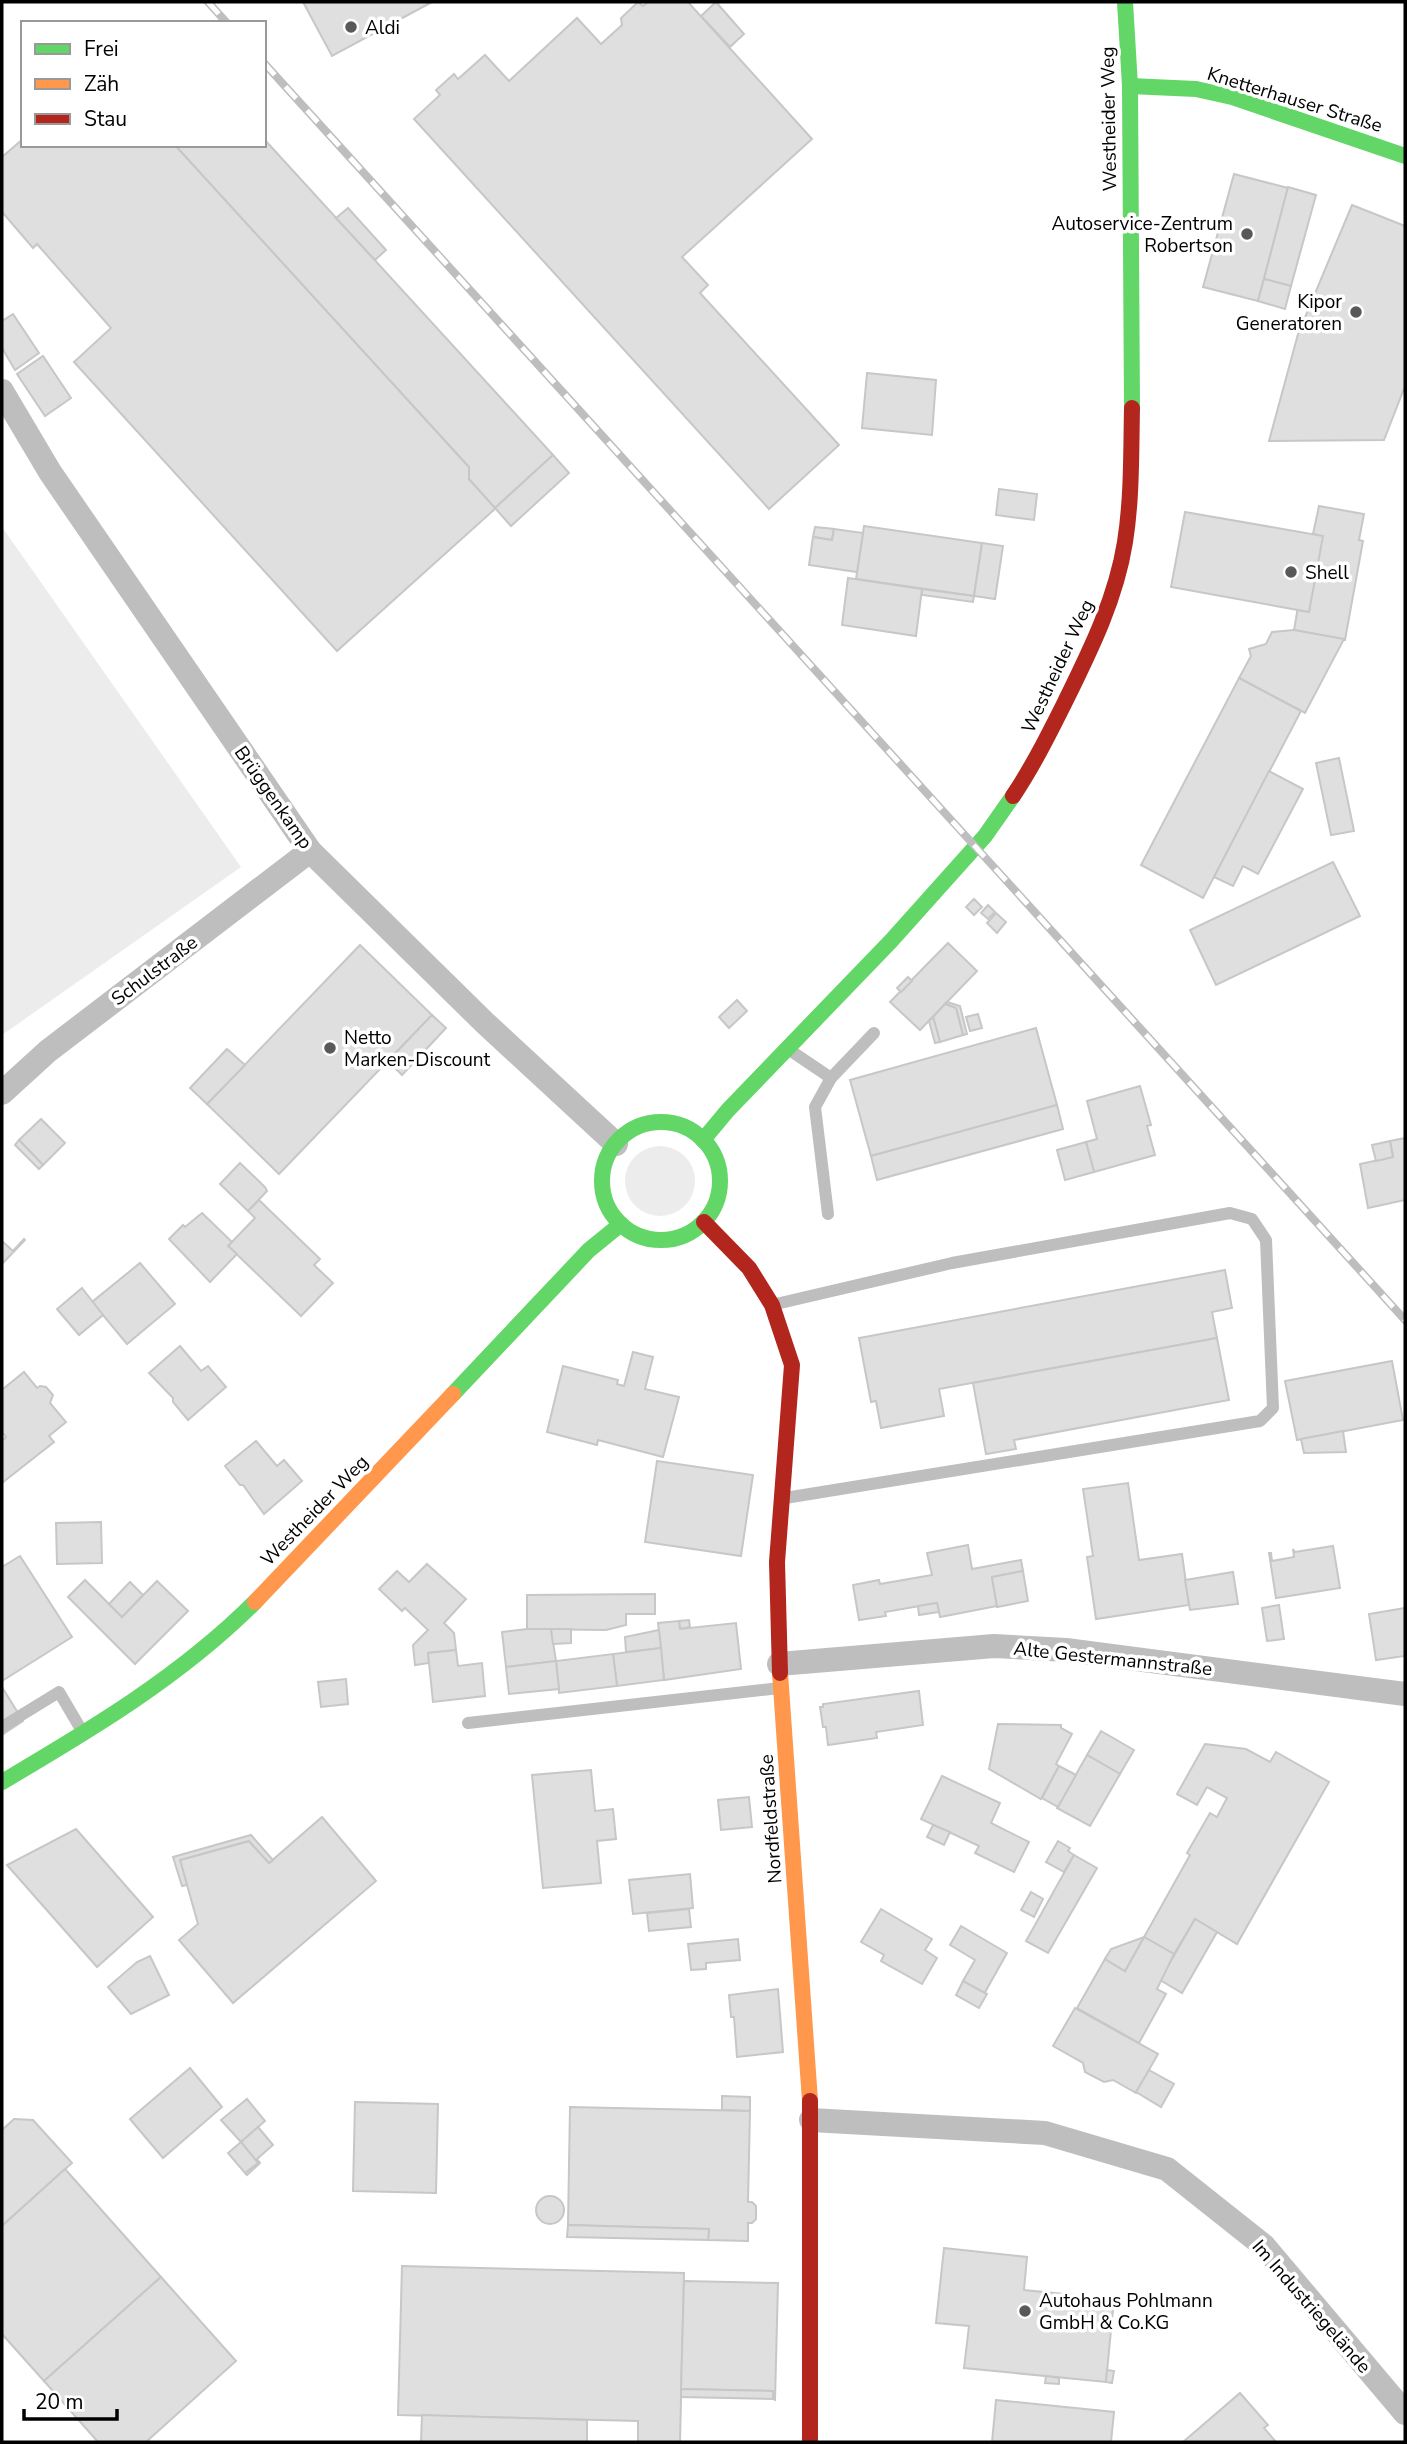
<svg xmlns="http://www.w3.org/2000/svg" width="1407" height="2444" font-family="'Nunito Sans',sans-serif">
	<style>
		.green { fill: #ececec }
		.building { fill: #dfdfdf; stroke: #c7c7c7; stroke-width: 2 }
		.lines { fill: none; stroke-linecap: round; stroke-linejoin: round }
		.lane { stroke: #bebebe; stroke-width: 12 }
		.street { stroke: #bebebe; stroke-width: 24 }
		.fast { stroke: #63d668; stroke-width: 16 }
		.slow { stroke: #ff974d; stroke-width: 16 }
		.jam { stroke: #b3261e; stroke-width: 16 }
		.rail-casing { stroke: #bebebe; stroke-width: 8 }
		.rail { stroke: #fff; stroke-width: 5; stroke-dasharray: 16; stroke-linecap: butt }
		.poi-dot { fill: #595959; stroke: #fff; stroke-width: 2.5 }
		.labels { text-anchor: middle; stroke-width: 7; stroke-linejoin: round; paint-order: stroke }
		.poi-label { font-size: 19px; fill: #000; stroke: #fff; text-anchor: start }
		.street-label { font-size: 19px; fill: #000; stroke: #fff }
	</style>
	<rect width="100%" height="100%" fill="#fff"/>
	<!-- green -->
	<g class="green">
		<polygon points="2,527 241,867 2,1035"/>
		<circle cx="660" cy="1181" r="35"/>
	</g>
	<!-- building -->
	<g class="building">
		<polygon points="303,2 432,2 332,56"/>
		<polygon points="638,2 643,6 648,2 688,2 812,139 682,257 708,285 700,293 839,445 769,509 414,119 440,95 436,90 454,74 458,79 485,55 509,81 577,18 601,44 622,25 621,18"/>
		<polygon points="716,2 744,34 730,47 701,16"/>
		<polygon points="23,139 23,145 175,145 469,467 469,479 496,508 337,651 74,362 111,328 37,244 33,248 2,212 2,157"/>
		<polygon points="264,139 553,455 495,508 469,479 469,467 175,145 264,145"/>
		<polygon points="1234,174 1288,188 1258,301 1203,287"/>
		<polygon points="1288,187 1316,195 1291,286 1264,279"/>
		<polygon points="1352,205 1405,226 1405,386 1384,440 1269,441 1298,334"/>
		<polygon points="348,208 386,250 375,260 336,218"/>
		<polygon points="1264,279 1291,286 1285,309 1258,301"/>
		<polygon points="13,314 39,353 15,370 2,348 2,321"/>
		<polygon points="43,356 71,398 45,416 17,374"/>
		<polygon points="867,373 936,380 932,435 862,428"/>
		<polygon points="553,455 569,473 511,526 495,508"/>
		<polygon points="999,489 1037,494 1034,520 996,515"/>
		<polygon points="1319,506 1364,514 1359,540 1363,541 1345,640 1294,630 1298,607 1305,608 1318,535 1313,534"/>
		<polygon points="1185,512 1323,536 1309,612 1171,587"/>
		<polygon points="864,526 982,543 974,596 856,579"/>
		<polygon points="815,527 834,529 832,540 813,537"/>
		<polygon points="834,529 863,533 857,572 809,565 813,537 832,540"/>
		<polygon points="982,543 1003,546 995,599 974,596"/>
		<polygon points="848,578 922,589 916,636 842,625"/>
		<polygon points="922,589 974,596 973,602 922,595"/>
		<polygon points="1294,630 1344,639 1305,713 1239,678 1251,656 1249,649 1266,644 1272,632"/>
		<polygon points="1239,678 1301,711 1203,898 1141,865"/>
		<polygon points="1339,758 1354,831 1331,835 1316,763"/>
		<polygon points="1269,771 1303,789 1258,874 1243,866 1233,886 1214,877"/>
		<polygon points="1333,862 1360,916 1216,985 1190,930"/>
		<polygon points="974,899 982,907 974,915 966,907"/>
		<polygon points="988,905 995,912 988,919 981,913"/>
		<polygon points="996,913 1006,922 997,933 987,923"/>
		<polygon points="948,943 977,971 920,1030 890,1002"/>
		<polygon points="360,945 432,1015 279,1174 207,1104"/>
		<polygon points="908,977 912,981 901,992 897,988"/>
		<polygon points="737,1000 747,1011 729,1028 719,1017"/>
		<polygon points="947,1002 960,1006 967,1034 963,1035 956,1008 945,1004"/>
		<polygon points="945,1004 956,1008 963,1035 940,1042 933,1017"/>
		<polygon points="978,1014 982,1028 970,1031 966,1017"/>
		<polygon points="432,1015 446,1028 402,1075 388,1061"/>
		<polygon points="933,1017 940,1042 935,1043 929,1021"/>
		<polygon points="1036,1028 1057,1105 871,1156 850,1080"/>
		<polygon points="227,1049 245,1065 207,1104 190,1088"/>
		<polygon points="1140,1086 1151,1125 1147,1126 1155,1155 1094,1172 1086,1142 1097,1139 1087,1101"/>
		<polygon points="1057,1105 1063,1129 877,1180 871,1156"/>
		<polygon points="41,1119 65,1143 43,1165 19,1140"/>
		<polygon points="1405,1138 1405,1200 1368,1208 1360,1164 1393,1157 1390,1141"/>
		<polygon points="19,1140 43,1165 39,1169 15,1145"/>
		<polygon points="1390,1141 1393,1157 1376,1161 1372,1145"/>
		<polygon points="1086,1142 1094,1172 1065,1180 1057,1150"/>
		<polygon points="240,1163 265,1187 267,1191 248,1211 220,1184"/>
		<polygon points="259,1200 320,1259 314,1265 333,1283 301,1316 228,1246 255,1218 248,1211"/>
		<polygon points="202,1213 232,1242 228,1246 237,1254 210,1282 169,1239 183,1225 185,1227"/>
		<polygon points="24,1239 25,1240 2,1264 2,1241 13,1251"/>
		<polygon points="140,1263 175,1304 127,1344 92,1302"/>
		<polygon points="1225,1270 1232,1308 1212,1312 1217,1338 939,1389 944,1416 881,1428 876,1401 871,1402 859,1338"/>
		<polygon points="82,1288 103,1315 79,1335 57,1309"/>
		<polygon points="1217,1338 1229,1400 1014,1440 1016,1449 986,1454 973,1383"/>
		<polygon points="180,1346 201,1371 208,1366 226,1387 188,1420 173,1402 173,1398 149,1373"/>
		<polygon points="633,1352 653,1357 645,1389 679,1397 663,1457 598,1440 597,1445 547,1432 563,1366 618,1380 617,1384 624,1386"/>
		<polygon points="1392,1361 1403,1420 1297,1440 1285,1381"/>
		<polygon points="24,1372 37,1388 40,1386 46,1387 53,1395 50,1403 66,1422 49,1436 54,1442 2,1483 2,1441 6,1437 2,1432 2,1387 3,1389"/>
		<polygon points="1343,1431 1346,1452 1304,1453 1301,1439"/>
		<polygon points="256,1441 277,1466 284,1460 302,1481 264,1514 243,1485 240,1485 225,1466"/>
		<polygon points="657,1461 753,1475 741,1556 645,1542"/>
		<polygon points="1128,1483 1139,1560 1182,1554 1189,1605 1096,1619 1087,1557 1093,1556 1083,1489"/>
		<polygon points="101,1522 102,1563 57,1564 56,1523"/>
		<polygon points="968,1545 972,1569 1021,1560 1023,1571 992,1577 997,1606 940,1617 937,1603 885,1612 886,1616 859,1620 853,1585 879,1580 880,1584 932,1575 927,1553"/>
		<polygon points="1333,1546 1340,1588 1276,1598 1269,1553 1271,1553 1272,1561 1294,1557 1293,1549 1295,1552"/>
		<polygon points="20,1556 72,1637 2,1681 2,1567"/>
		<polygon points="427,1564 466,1599 444,1623 454,1633 456,1650 428,1653 429,1663 415,1665 413,1645 428,1630 405,1608 402,1611 379,1589 397,1571 409,1582"/>
		<polygon points="1023,1571 1028,1601 997,1607 992,1577"/>
		<polygon points="1233,1572 1238,1604 1190,1610 1185,1580"/>
		<polygon points="85,1580 122,1617 157,1581 188,1611 135,1664 68,1597"/>
		<polygon points="130,1582 143,1595 122,1617 109,1604"/>
		<polygon points="655,1594 655,1614 626,1614 626,1625 606,1630 527,1629 527,1595"/>
		<polygon points="937,1603 939,1612 919,1615 918,1606"/>
		<polygon points="1279,1605 1284,1639 1267,1641 1262,1608"/>
		<polygon points="1405,1608 1405,1656 1376,1660 1369,1614"/>
		<polygon points="689,1620 690,1627 680,1629 679,1621"/>
		<polygon points="679,1621 680,1629 736,1623 741,1669 664,1680 658,1623"/>
		<polygon points="527,1629 551,1629 556,1661 506,1667 502,1632"/>
		<polygon points="551,1629 571,1629 571,1643 553,1644"/>
		<polygon points="659,1630 661,1648 626,1652 625,1637"/>
		<polygon points="661,1648 664,1680 617,1686 613,1654"/>
		<polygon points="456,1650 458,1666 482,1663 485,1696 433,1702 428,1653"/>
		<polygon points="613,1654 617,1686 559,1693 556,1661"/>
		<polygon points="556,1661 559,1689 509,1694 506,1667"/>
		<polygon points="346,1679 348,1704 321,1707 318,1682"/>
		<polygon points="2,1687 23,1721 2,1735"/>
		<polygon points="919,1691 923,1725 876,1732 877,1738 828,1745 826,1727 823,1727 820,1707 823,1707 823,1704"/>
		<polygon points="998,1724 1061,1725 1061,1728 1072,1734 1056,1764 1059,1766 1041,1799 989,1769"/>
		<polygon points="1101,1731 1134,1750 1120,1774 1087,1755"/>
		<polygon points="1205,1744 1246,1749 1270,1762 1276,1752 1329,1782 1237,1944 1195,1919 1174,1954 1144,1937 1190,1855 1187,1853 1210,1813 1217,1817 1227,1798 1207,1787 1197,1805 1177,1794"/>
		<polygon points="1087,1755 1120,1774 1090,1826 1057,1808"/>
		<polygon points="1059,1766 1076,1775 1058,1807 1042,1798"/>
		<polygon points="591,1770 595,1811 613,1809 616,1839 597,1841 601,1883 543,1888 532,1775"/>
		<polygon points="942,1776 1000,1803 991,1823 1029,1842 1014,1872 975,1853 979,1846 921,1819"/>
		<polygon points="749,1797 752,1827 721,1830 718,1800"/>
		<polygon points="322,1817 376,1881 233,2003 179,1940 198,1924 180,1860 249,1841 269,1863"/>
		<polygon points="933,1825 950,1832 944,1845 927,1837"/>
		<polygon points="76,1829 153,1917 97,1967 7,1865"/>
		<polygon points="251,1835 273,1860 269,1863 249,1841 180,1860 187,1885 182,1886 173,1857"/>
		<polygon points="1058,1841 1070,1848 1068,1851 1074,1855 1064,1872 1046,1862"/>
		<polygon points="1074,1855 1097,1868 1048,1953 1026,1941"/>
		<polygon points="690,1874 693,1908 633,1914 629,1880"/>
		<polygon points="1031,1892 1043,1899 1034,1917 1021,1910"/>
		<polygon points="689,1909 691,1927 649,1931 647,1913"/>
		<polygon points="881,1909 932,1939 925,1950 937,1958 922,1984 881,1961 884,1955 861,1942"/>
		<polygon points="1195,1919 1217,1932 1182,1993 1160,1980"/>
		<polygon points="961,1926 1007,1953 984,1994 963,1981 975,1960 950,1945"/>
		<polygon points="1144,1937 1174,1954 1157,1989 1166,1994 1139,2043 1077,2008 1105,1959 1125,1971"/>
		<polygon points="1144,1937 1125,1971 1105,1959 1111,1949"/>
		<polygon points="738,1939 740,1960 706,1963 706,1969 691,1970 688,1944"/>
		<polygon points="150,1956 169,1995 131,2014 108,1987 137,1962"/>
		<polygon points="963,1981 987,1994 979,2008 956,1995"/>
		<polygon points="778,1989 783,2052 737,2057 734,2017 731,2017 729,1995"/>
		<polygon points="1075,2008 1158,2054 1136,2093 1113,2080 1104,2082 1085,2072 1083,2063 1053,2046"/>
		<polygon points="190,2068 222,2107 163,2158 130,2119"/>
		<polygon points="1149,2070 1174,2084 1161,2107 1136,2092"/>
		<polygon points="722,2096 750,2097 750,2111 722,2110"/>
		<polygon points="247,2099 265,2121 241,2142 221,2120"/>
		<polygon points="355,2102 438,2104 436,2193 353,2191"/>
		<polygon points="570,2107 750,2111 748,2202 752,2202 756,2206 756,2219 752,2223 748,2223 748,2241 708,2240 709,2229 568,2225"/>
		<polygon points="14,2119 33,2120 72,2163 2,2226 2,2130"/>
		<polygon points="258,2127 273,2145 257,2159 260,2163 247,2175 245,2173 258,2163 241,2142"/>
		<polygon points="241,2142 258,2163 245,2173 228,2153"/>
		<polygon points="65,2169 161,2277 44,2381 2,2334 2,2226"/>
		<circle cx="550" cy="2210" r="14"/>
		<polygon points="568,2225 709,2229 708,2240 567,2237"/>
		<polygon points="944,2248 1027,2257 1024,2290 1114,2299 1106,2382 964,2368 969,2326 936,2323"/>
		<polygon points="402,2266 684,2273 680,2442 638,2442 638,2421 398,2415"/>
		<polygon points="161,2277 236,2361 146,2442 98,2442 44,2381"/>
		<polygon points="684,2281 778,2283 775,2400 773,2399 773,2391 681,2389"/>
		<polygon points="1107,2370 1114,2371 1112,2383 1106,2382"/>
		<polygon points="1046,2376 1059,2378 1059,2384 1045,2383"/>
		<polygon points="681,2389 773,2391 773,2399 681,2397"/>
		<polygon points="1240,2393 1268,2425 1264,2428 1276,2442 1183,2442"/>
		<polygon points="996,2400 1114,2412 1111,2442 992,2442"/>
		<polygon points="422,2415 587,2420 587,2442 421,2442"/>
	</g>
	<g class="lines">
		<!-- lane -->
		<g class="lane">
			<polyline points="791,1051 831,1078"/>
			<polyline points="828,1214 815,1107 831,1078 874,1033"/>
			<polyline points="776,1304 952,1263 1230,1213 1252,1219 1266,1240 1273,1408 1260,1421 785,1498"/>
			<polyline points="468,1723 780,1688"/>
			<polyline points="2,1727 59,1692 82,1731"/>
		</g>
		<!-- street -->
		<g class="street">
			<polyline points="2,391 50,472 310,851 485,1023 616,1144"/>
			<polyline points="2,1093 48,1051 310,851"/>
			<polyline points="779,1664 994,1646 1066,1650 1405,1694"/>
			<polyline points="811,2120 1045,2133 1167,2169 1264,2246 1405,2413"/>
		</g>
		<!-- fast -->
		<g class="fast">
			<polyline points="1125,2 1130,86 1132,408"/>
			<polyline points="1130,86 1196,89 1232,97 1405,156"/>
			<circle cx="661" cy="1181" r="59"/>
			<polyline points="703,1140 728,1110 891,941 985,836 1013,796"/>
			<polyline points="453,1394 589,1250 621,1224"/>
			<path d="M 2,1782 C 92,1729 181,1676 255,1602"/>
		</g>
		<!-- slow -->
		<g class="slow">
			<polyline points="255,1602 453,1394"/>
			<polyline points="780,1673 810,2101"/>
		</g>
		<!-- jam -->
		<g class="jam">
			<path d="M 1013,796 C 1033,766 1049,734 1065,702 C 1090,651 1116,599 1125,542 C 1132,498 1131,453 1132,408"/>
			<polyline points="704,1222 749,1268 772,1305 792,1365 777,1562 780,1673"/>
			<polyline points="810,2101 810,2442"/>
		</g>
		<defs>
			<g id="rail">
				<polyline points="208,2 227,23"/>
				<polyline points="264,63 1405,1320"/>
			</g>
		</defs>
		<!-- rail casing -->
		<use href="#rail" class="rail-casing"/>
		<!-- rail -->
		<use href="#rail" class="rail"/>
	</g>
	<!-- markers -->
	<g class="poi-dot">
		<circle cx="351" cy="27" r="7"/>
		<circle cx="1247" cy="234" r="7"/>
		<circle cx="1356" cy="312" r="7"/>
		<circle cx="1291" cy="572" r="7"/>
		<circle cx="330" cy="1048" r="7"/>
		<circle cx="1025" cy="2311" r="7"/>
	</g>
	<g class="labels">
		<!-- poi labels -->
		<g class="poi-label">
			<text x="365" y="34">Aldi</text>
			<text x="1233" y="230" text-anchor="end">Autoservice-Zentrum<tspan x="1233" dy="22">Robertson</tspan></text>
			<text x="1342" y="308" text-anchor="end">Kipor<tspan x="1342" dy="22">Generatoren</tspan></text>
			<text x="1305" y="579">Shell</text>
			<text x="344" y="1044">Netto<tspan x="344" dy="22">Marken-Discount</tspan></text>
			<text x="1039" y="2307">Autohaus Pohlmann<tspan x="1039" dy="22">GmbH &amp; Co.KG</tspan></text>
		</g>
		<!-- street labels -->
		<g class="street-label">
			<text transform="translate(1295 99) rotate(17)" y="7">Knetterhauser Straße</text>
			<text transform="translate(1108 119) rotate(-91)" y="7">Westheider Weg</text>
			<text transform="translate(1057 666) rotate(-65)" y="7">Westheider Weg</text>
			<text transform="translate(274 797) rotate(55)" y="7">Brüggenkamp</text>
			<text transform="translate(154 970) rotate(-37)" y="7">Schulstraße</text>
			<text transform="translate(314 1510) rotate(-46)" y="7">Westheider Weg</text>
			<text transform="translate(1113 1658) rotate(6)" y="7">Alte Gestermannstraße</text>
			<text transform="translate(770 1819) rotate(-94)" y="7">Nordfeldstraße</text>
			<text transform="translate(1312 2306) rotate(49)" y="7">Im Industriegelände</text>
		</g>
	</g>
	<!-- border -->
	<rect width="1407" height="2444" fill="none" stroke="#000000" stroke-width="7"/>
	<!-- legend -->
	<rect x="21" y="21" width="245" height="126" fill="#ffffff" stroke="#999999" stroke-width="2"/>
	<rect x="35" y="44" width="35" height="10" fill="#63d668" stroke="#999999" stroke-width="2"/>
	<text x="84" y="56" font-size="21" fill="#000000">Frei</text>
	<rect x="35" y="79" width="35" height="10" fill="#ff974d" stroke="#999999" stroke-width="2"/>
	<text x="84" y="91" font-size="21" fill="#000000">Zäh</text>
	<rect x="35" y="114" width="35" height="10" fill="#b3261e" stroke="#999999" stroke-width="2"/>
	<text x="84" y="126" font-size="21" fill="#000000">Stau</text>
	<!-- scale -->
	<path d="M24 2409v10h93v-10" fill="none" stroke="#000000" stroke-width="3.5"/>
	<text x="35" y="2409" font-size="21" fill="#000000" stroke="#ffffff" stroke-width="5" paint-order="stroke">20 m</text>
</svg>
